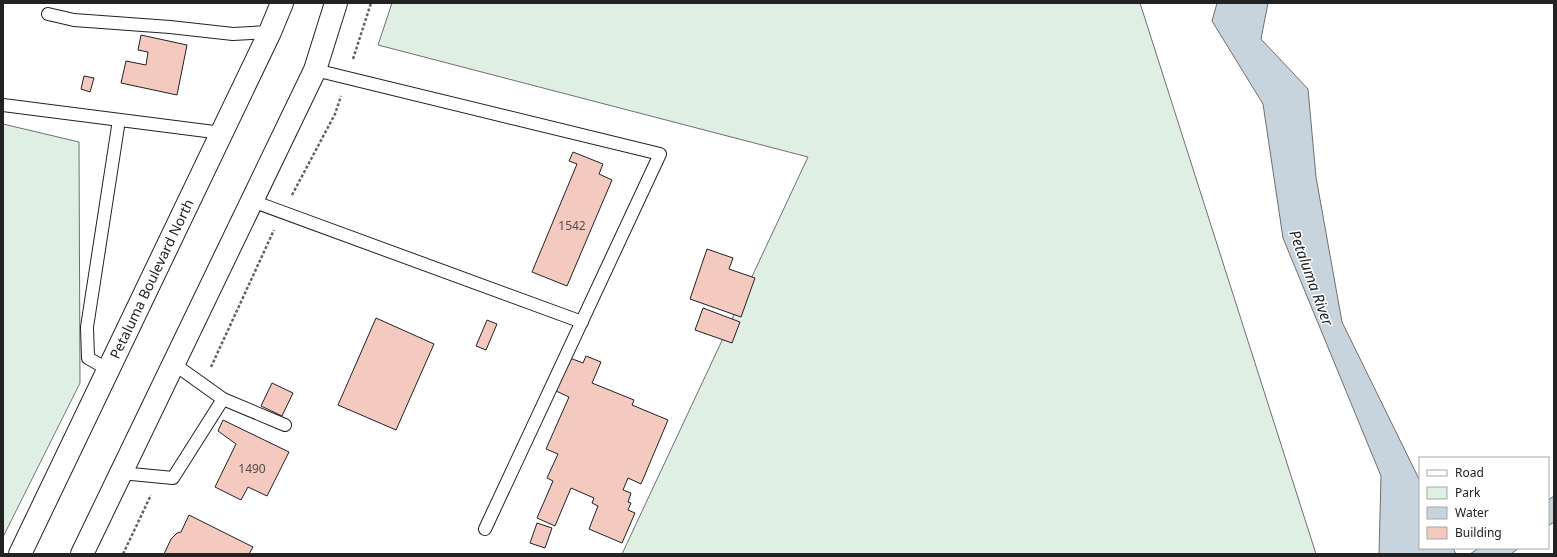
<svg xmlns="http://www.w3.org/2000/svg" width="1557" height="557" font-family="'Noto Sans',sans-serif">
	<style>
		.green { fill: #e0efe3; stroke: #6f6f6f }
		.water { fill: #c7d3dd; stroke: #6f6f6f }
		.building { fill: #f3c9c0; stroke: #222 }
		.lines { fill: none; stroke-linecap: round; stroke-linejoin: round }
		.service-casing { stroke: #222; stroke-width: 14 }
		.secondary-casing { stroke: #222; stroke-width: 24 }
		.path { stroke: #646464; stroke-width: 2.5; stroke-dasharray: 3 2; stroke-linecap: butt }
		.service { stroke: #fff; stroke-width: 12 }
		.secondary { stroke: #fff; stroke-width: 22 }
		.labels { text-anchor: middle; stroke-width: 3; stroke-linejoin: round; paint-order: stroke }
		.number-label { font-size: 12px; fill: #564c4a }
		.street-label { font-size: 14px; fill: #222; stroke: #fff }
		.water-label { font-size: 15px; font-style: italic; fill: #222; stroke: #fff }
	</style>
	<rect width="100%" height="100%" fill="#fff"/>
	<!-- green -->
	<g class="green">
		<polygon points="392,3 1140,3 1316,554 622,554 808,157 378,45"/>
		<polygon points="3,124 79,142 80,383 3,537"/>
	</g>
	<!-- water -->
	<g class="water">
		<polygon points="1217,3 1268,3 1261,39 1308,89 1316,177 1342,322 1420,481 1420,548 1453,548 1456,554 1379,554 1381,476 1283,238 1263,104 1212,21"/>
		<polygon points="1554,496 1554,522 1548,526 1548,500"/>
		<polygon points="1479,548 1519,548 1511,554 1470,554"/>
	</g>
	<!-- building -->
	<g class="building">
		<polygon points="141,35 187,45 177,95 121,83 126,61 146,65 148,52 138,50"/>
		<polygon points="84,76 94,78 90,92 81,89"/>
		<polygon points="573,152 603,164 599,174 612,180 567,286 532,272 577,164 569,161"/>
		<polygon points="707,249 733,258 729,269 755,278 741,317 690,299"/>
		<polygon points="703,308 740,322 732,343 695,330"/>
		<polygon points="376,318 434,344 396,430 338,405"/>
		<polygon points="487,320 497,324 486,350 476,346"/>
		<polygon points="586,356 601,362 592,383 634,400 632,405 668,420 641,484 628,478 623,490 631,493 628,502 631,503 628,510 635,513 622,543 589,529 598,506 592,503 594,498 571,488 555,526 537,518 553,481 547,478 558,454 546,449 569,397 556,391 570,358 583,363"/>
		<polygon points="272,383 293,393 282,416 261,406"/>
		<polygon points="223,420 289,452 267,496 248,487 241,500 215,487 236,444 218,431"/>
		<polygon points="189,515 253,547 249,554 164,554 171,539 177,533 181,532"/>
		<polygon points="537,523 552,528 545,548 530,543"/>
	</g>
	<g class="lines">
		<defs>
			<g id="service">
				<polyline points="48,14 74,20 170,27 233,34 270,32"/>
				<polyline points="315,70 660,154 485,529"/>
				<polyline points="3,105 222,133"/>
				<polyline points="252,201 582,322"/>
				<polyline points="109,370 88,358 87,327 119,120"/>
				<polyline points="223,399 285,425"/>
				<polyline points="121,473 173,478 223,399 174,364"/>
			</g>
			<g id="secondary">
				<path id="s1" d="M 20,554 L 270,32 L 282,3"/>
				<polyline points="82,554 315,70 336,3"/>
			</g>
		</defs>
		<!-- service casing -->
		<use href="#service" class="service-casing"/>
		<!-- secondary casing -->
		<use href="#secondary" class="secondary-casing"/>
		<!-- path -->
		<g class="path">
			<polyline points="353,59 371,3"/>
			<polyline points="292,195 335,114 341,96"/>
			<polyline points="211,367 274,230"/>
			<polyline points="123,554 151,495"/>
		</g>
		<!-- service -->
		<use href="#service" class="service"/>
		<!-- secondary -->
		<use href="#secondary" class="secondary"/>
	</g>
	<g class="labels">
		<!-- number labels -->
		<g class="number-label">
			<text x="572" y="230">1542</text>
			<text x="252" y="473">1490</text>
		</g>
		<!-- street labels -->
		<g class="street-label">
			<text dy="5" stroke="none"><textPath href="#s1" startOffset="305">Petaluma Boulevard North</textPath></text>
		</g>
		<!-- water labels -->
		<g class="water-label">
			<text transform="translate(1311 278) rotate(70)" y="5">Petaluma River</text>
		</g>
	</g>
	<!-- border -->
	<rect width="1557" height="557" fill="none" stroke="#222222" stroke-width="8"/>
	<!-- legend -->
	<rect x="1419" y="457" width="130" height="92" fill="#ffffff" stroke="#a7a7a7"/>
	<rect x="1427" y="470" width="20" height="6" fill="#ffffff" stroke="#a7a7a7"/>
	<text x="1455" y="477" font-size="12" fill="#222222">Road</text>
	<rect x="1427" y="487" width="20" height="12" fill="#e0efe3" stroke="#a7a7a7"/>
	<text x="1455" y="497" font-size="12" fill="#222222">Park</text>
	<rect x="1427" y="507" width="20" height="12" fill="#c7d3dd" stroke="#a7a7a7"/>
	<text x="1455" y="517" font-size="12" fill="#222222">Water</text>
	<rect x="1427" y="527" width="20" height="12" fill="#f3c9c0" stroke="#a7a7a7"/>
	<text x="1455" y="537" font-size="12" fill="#222222">Building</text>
</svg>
